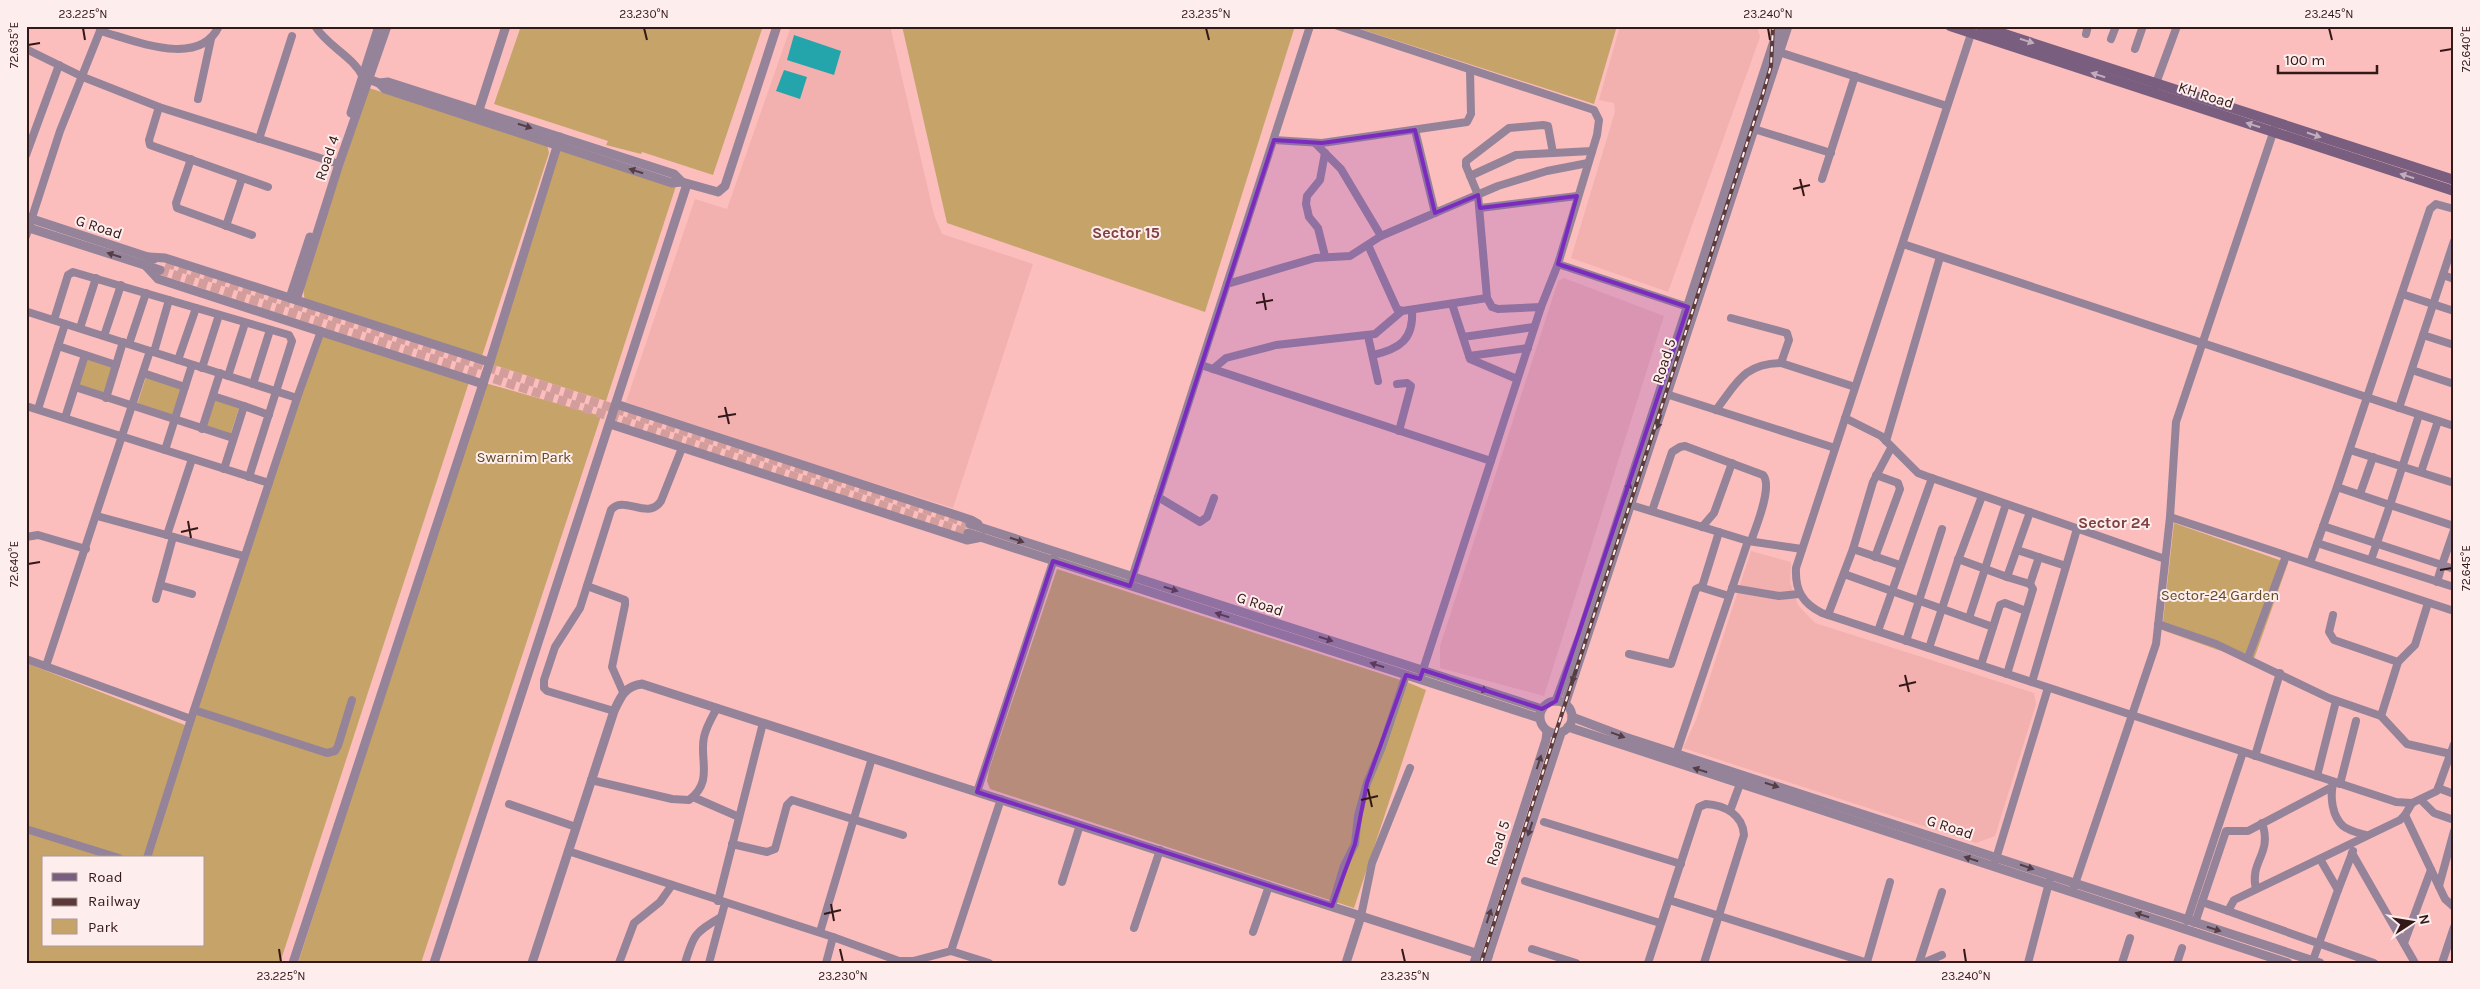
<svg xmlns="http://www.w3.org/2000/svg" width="2480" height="989" font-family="Karla,sans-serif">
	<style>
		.built { fill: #f2b0af }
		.green { fill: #c6a469; fill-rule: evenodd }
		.water { fill: #24a5ab }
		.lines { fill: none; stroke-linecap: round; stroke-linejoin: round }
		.tertiary-tunnel { stroke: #d39d9c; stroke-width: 9; stroke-dasharray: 9 4.5; stroke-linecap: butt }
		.minor { stroke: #95839a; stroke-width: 8 }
		.tertiary { stroke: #95839a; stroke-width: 9 }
		.secondary { stroke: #795e7f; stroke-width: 10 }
		.rail-casing { stroke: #5c3a3a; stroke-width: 4 }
		.rail { stroke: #fdedec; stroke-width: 2; stroke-dasharray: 5.5; stroke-linecap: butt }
		.oneway { fill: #c2adbb }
		.oneway2 { fill: #553d46 }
		.marked { fill: #7b2cbf; fill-opacity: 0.2; stroke: #7b2cbf; stroke-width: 4; stroke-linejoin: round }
		.ticks { fill: none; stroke: #331818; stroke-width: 2 }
		.labels { text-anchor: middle; stroke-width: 4; stroke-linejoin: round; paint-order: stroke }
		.street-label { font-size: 15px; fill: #331818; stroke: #fdedec }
		.park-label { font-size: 15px; fill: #604a21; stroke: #fdedec }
		.neighbourhood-label { font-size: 16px; font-weight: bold; fill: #814142; stroke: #fdedec }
		.neatline { fill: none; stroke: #331818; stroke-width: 2 }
		.ticks-label { font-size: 12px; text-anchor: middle; fill: #331818 }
	</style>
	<rect width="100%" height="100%" fill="#fbbebd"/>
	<!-- built -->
	<g class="built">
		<polygon points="791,26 890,26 934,215 942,234 1033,264 953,508 797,459 626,402 695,199 727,209"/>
		<polygon points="1620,26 1757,26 1760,37 1668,292 1571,258 1615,112 1614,103 1599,100"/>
		<polygon points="1564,278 1664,316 1544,696 1440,668 1440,646 1558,281"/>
		<polygon points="1751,551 1791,562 1790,582 1798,605 1815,623 2034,693 2036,704 1995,836 1976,843 1683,748 1696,720"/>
	</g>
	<!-- green -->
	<g class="green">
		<polygon points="521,26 569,26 579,29 580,26 763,26 713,175 642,152 641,154 606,145 608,141 494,104"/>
		<polygon points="902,26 1295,26 1205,312 947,223"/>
		<polygon points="1351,26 1617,26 1594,104"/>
		<polygon points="369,88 547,144 549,153 481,359 305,305 303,285"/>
		<polygon points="560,149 676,186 606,401 491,364"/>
		<path d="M 323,329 L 470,379 L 280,963 L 26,963 L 26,663 L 190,727 ZM 44,858 L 204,858 L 204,945 L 44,945 Z"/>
		<polygon points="87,358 113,367 104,394 78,385"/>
		<polygon points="146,377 181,388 172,416 137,405"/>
		<polygon points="485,383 601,416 421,963 298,963"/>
		<polygon points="214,400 239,408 230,436 206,428"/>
		<polygon points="2174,523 2288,563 2254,659 2218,650 2162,630"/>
		<polygon points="1057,569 1407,682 1426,690 1354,908 990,789 987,781 989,770"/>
	</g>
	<!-- water -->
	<g class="water">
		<polygon points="794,35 841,51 834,75 787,60"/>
		<polygon points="784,70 807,77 800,99 776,91"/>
	</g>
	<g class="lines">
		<!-- tertiary-tunnel -->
		<g class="tertiary-tunnel">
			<polyline points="166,263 970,524"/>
			<polyline points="160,270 968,533"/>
		</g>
		<!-- minor -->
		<g class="minor">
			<path d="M 315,26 C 327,46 353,56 363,77"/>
			<polyline points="1338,26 1594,110 1599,120 1597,135 1558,264 1541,307 1421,676"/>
			<path d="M 100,31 C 134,40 199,69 219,26"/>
			<path d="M 1971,34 L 1796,568 C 1795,590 1802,603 1822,613 L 2396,802 L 2412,803 L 2437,791 L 2454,744"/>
			<polyline points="2086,34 2088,26"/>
			<polyline points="2111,39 2116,26"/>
			<polyline points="26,49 83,77 159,107 339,164"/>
			<polyline points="2135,49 2143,26"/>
			<polyline points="1779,52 1947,106"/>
			<polyline points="2155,86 2177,26"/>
			<polyline points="198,99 211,39"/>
			<polyline points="159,107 149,140 150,145 268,187"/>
			<polyline points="1754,129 1831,153"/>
			<polyline points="1415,130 1435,213"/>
			<polyline points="259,139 292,36"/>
			<polyline points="1274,140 1322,143 1467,122 1471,114 1470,70"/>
			<polyline points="1316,144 1341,169 1381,236"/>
			<polyline points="26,155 59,65"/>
			<polyline points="191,159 176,203 177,208 252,235"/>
			<polyline points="1470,176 1516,155 1592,151"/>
			<polyline points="1822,179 1855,76"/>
			<polyline points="1480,208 1577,196"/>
			<polyline points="226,226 242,178"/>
			<polyline points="26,236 60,131 102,26"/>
			<polyline points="1903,244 2454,426"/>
			<polyline points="1368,245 1397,309 1402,311 1487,298 1492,307 1498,309 1541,307"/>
			<polyline points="1325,256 1318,228 1309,217 1306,204 1307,196 1320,180 1325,153"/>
			<polyline points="1558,264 1691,308"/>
			<polyline points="2443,275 2454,279"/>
			<polyline points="1227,284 1315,258 1350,256 1381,236 1498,186 1547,171 1588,163"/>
			<polyline points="2402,294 2454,311"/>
			<polyline points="1487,298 1478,195 1466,166 1466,161 1509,128 1543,125 1548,126 1553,153"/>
			<polyline points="1452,304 1470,359 1517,379"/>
			<polyline points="28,312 297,398"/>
			<polyline points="1731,318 1787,333 1789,340 1781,363 1855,387"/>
			<polyline points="54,320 68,275 73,272 289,335 292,341 249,477"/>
			<polyline points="80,328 96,278"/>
			<polyline points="2423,335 2454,345"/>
			<polyline points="104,336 121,285"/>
			<polyline points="1368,336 1378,381"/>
			<polyline points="1463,337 1534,327"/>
			<polyline points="129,344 146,293"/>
			<polyline points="58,346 116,365 123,342"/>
			<polyline points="154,352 169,300"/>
			<path d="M 1373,355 C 1399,349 1414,340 1412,310"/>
			<polyline points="1469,356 1528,348"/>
			<polyline points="178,360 196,308"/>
			<polyline points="1201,365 1491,461"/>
			<polyline points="202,368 219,315"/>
			<polyline points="1213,369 1226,358 1276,345 1375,334 1402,311"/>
			<polyline points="2412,370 2454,384"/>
			<polyline points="143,373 185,387"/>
			<polyline points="228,376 245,323"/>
			<polyline points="253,384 270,330"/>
			<polyline points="1397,384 1407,383 1411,386 1399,431"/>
			<polyline points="75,387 233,438"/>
			<polyline points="1663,393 1835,448"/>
			<polyline points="213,396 244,406"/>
			<polyline points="106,398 116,365"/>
			<polyline points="26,406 269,483"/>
			<polyline points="2399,408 2454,241"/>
			<polyline points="38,409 65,324"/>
			<path d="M 1716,410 C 1737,383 1743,364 1781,363"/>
			<polyline points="2419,415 2390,505 2454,526"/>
			<polyline points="65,418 85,355"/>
			<polyline points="1845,418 1881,436 1918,473 1926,476 2165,559"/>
			<polyline points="202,429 220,373"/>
			<polyline points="1886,441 1940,257"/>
			<polyline points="165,450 192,365"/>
			<polyline points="2350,450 2454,483"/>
			<polyline points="224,469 244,406 269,415"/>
			<polyline points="2421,472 2438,421"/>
			<polyline points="2337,487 2430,209 2436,204 2454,209"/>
			<polyline points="2360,494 2373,457"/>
			<polyline points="1158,497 1200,522 1207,517 1214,498"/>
			<polyline points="1631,505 1748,541 1802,549"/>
			<path d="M 1652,511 L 1672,452 L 1680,447 L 1685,446 L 1763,475 C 1773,486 1756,527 1751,541"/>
			<polyline points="97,516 244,556"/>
			<polyline points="2170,517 2454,611"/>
			<polyline points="2323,526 2442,565 2437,582"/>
			<polyline points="1702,527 1714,513 1732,463"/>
			<polyline points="2454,530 2442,565 2454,569"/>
			<polyline points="167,535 192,459"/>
			<polyline points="26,537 38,535 86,549"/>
			<polyline points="2317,543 2454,587"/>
			<polyline points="1853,549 1900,565"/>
			<polyline points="2017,550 2066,566"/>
			<polyline points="1875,557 1900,489 1898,483 1876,475"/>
			<polyline points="1958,559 2007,577"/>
			<polyline points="2310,563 2337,487 2390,505 2371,560"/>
			<polyline points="1844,574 1993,627"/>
			<polyline points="1131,581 1310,26"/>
			<polyline points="2030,584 2039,557"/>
			<polyline points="160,585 192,594"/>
			<polyline points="587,586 625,600 625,605 612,667 623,692"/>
			<polyline points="1702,587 1719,532"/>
			<polyline points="1732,588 1779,596 1799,594"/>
			<polyline points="156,599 173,537"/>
			<polyline points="1828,615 1853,549 1873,482 1891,448"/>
			<polyline points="2333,615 2329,632 2334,640 2398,662"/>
			<polyline points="1969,618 2006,504"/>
			<polyline points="2158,624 2216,644 2329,698 2381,716 2407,744 2451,754"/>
			<polyline points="1878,631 1932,478"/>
			<polyline points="1906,641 1942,529"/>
			<polyline points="1929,648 1957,563 1982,496"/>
			<polyline points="1629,654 1671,664 1696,589 1700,587 1729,596"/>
			<polyline points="2248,658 2286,556"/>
			<polyline points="26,659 191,719"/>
			<polyline points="1981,665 2000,605 2005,603 2026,611"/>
			<polyline points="46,666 150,351"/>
			<polyline points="2007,674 2033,589 2030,584 2007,577 2030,512"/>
			<polyline points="2032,682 2077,529"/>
			<polyline points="194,710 327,753 335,751 338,746 352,700"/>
			<path d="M 614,711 L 547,691 L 544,688 L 544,680 L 555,647 L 580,608 L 611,510 C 623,494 648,521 661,501 L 682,448"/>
			<polyline points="2381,716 2398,662 2415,645 2428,603"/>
			<polyline points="1676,754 1748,541"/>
			<polyline points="2255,756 2280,673"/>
			<polyline points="2317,776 2336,701"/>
			<path d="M 591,780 L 672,799 L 689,800 C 714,781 699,760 704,737 C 706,727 712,717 717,708"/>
			<path d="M 2333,784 C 2330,797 2332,816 2343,826 C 2349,831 2359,833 2366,835"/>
			<polyline points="2340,784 2356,721"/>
			<polyline points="2438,788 2454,794"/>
			<polyline points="977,792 1055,556"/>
			<polyline points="693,797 739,817"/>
			<polyline points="2421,800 2434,813 2454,820"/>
			<polyline points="509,804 576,827"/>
			<polyline points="1730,811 1740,784"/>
			<polyline points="2405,815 2445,899 2454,907"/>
			<polyline points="1544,822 1681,864"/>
			<polyline points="26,829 119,858"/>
			<polyline points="732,844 767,852 775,849 787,805 792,800 903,835"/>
			<polyline points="568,851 833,937 899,961 913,961 951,951 989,963"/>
			<polyline points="2352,853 2415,963"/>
			<polyline points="147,858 191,719 297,398 321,331"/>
			<polyline points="1995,862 2048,688"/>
			<polyline points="1525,881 1660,923"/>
			<polyline points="1062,882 1080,825"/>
			<polyline points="2439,886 2454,831"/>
			<polyline points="2074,887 2156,644 2170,517 2176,422 2275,127"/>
			<path d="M 2256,889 C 2249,861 2273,854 2262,823"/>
			<polyline points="2338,890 2353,851"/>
			<polyline points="1669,900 1868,963"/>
			<polyline points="718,901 763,723"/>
			<polyline points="2202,902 2228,911 2234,900 2400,820 2405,815 2412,803"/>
			<polyline points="1332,906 1344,866 1355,844 1358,816 1367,783 1382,747 1406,675"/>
			<polyline points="2228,911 2374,963"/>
			<polyline points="1361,916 1372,863 1410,768"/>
			<polyline points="2187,921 2243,752"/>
			<polyline points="2195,923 2226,831 2248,831 2332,787"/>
			<polyline points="1134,928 1160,850"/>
			<polyline points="820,932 872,758"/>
			<polyline points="1253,932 1269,886"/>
			<polyline points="2404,943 2431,870"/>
			<polyline points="1532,949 1576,963"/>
			<polyline points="951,951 1001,799"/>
			<polyline points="1867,962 1890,882"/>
			<polyline points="619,963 634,923 660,902 672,885"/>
			<path d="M 685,963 C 694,933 695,933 721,917"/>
			<polyline points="709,963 725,903"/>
			<polyline points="826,963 833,937"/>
			<path d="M 1648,963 L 1699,807 L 1706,804 C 1725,805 1743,815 1744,835 L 1704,963"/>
			<polyline points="1919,963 1942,892"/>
			<polyline points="1923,963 1942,955"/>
			<polyline points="2028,963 2051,875"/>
			<polyline points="2122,963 2130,938"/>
			<polyline points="2177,963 2182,948"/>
			<polyline points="2312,963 2338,890 2320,859"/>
			<polyline points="2442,963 2454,927"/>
		</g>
		<!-- tertiary -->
		<g class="tertiary">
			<polyline points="363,77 379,83 388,82 674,174 682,182 718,192 725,186 777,26"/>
			<polyline points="379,83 385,89 672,183 682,182"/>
			<polyline points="351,113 379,26"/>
			<polyline points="477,116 506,26"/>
			<polyline points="26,217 154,259"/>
			<polyline points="26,227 160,270"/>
			<polyline points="149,257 165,258 489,362"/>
			<polyline points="145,265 158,279 483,384"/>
			<polyline points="290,298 310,237"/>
			<polyline points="296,300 339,164 387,26"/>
			<polyline points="616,404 971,520 978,524"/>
			<polyline points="610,424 967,540 982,537"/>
			<polyline points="970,524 1542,709"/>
			<polyline points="968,533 1539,718"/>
			<circle cx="1556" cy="717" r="16"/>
			<polyline points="1556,701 1581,633 1779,26"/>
			<polyline points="1565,704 1788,26"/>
			<polyline points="1572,717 1625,737 2320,963"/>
			<polyline points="1568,727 2288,963"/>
			<polyline points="293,963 483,384 560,137"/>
			<polyline points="434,963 687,184"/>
			<path d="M 532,963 L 614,711 C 621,696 625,686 642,684 L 1488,957"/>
			<polyline points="1346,963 1361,916"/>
			<polyline points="1474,963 1546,740 1547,731"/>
			<polyline points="1486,963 1561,733"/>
		</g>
		<!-- secondary -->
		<g class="secondary">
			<polyline points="1950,26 2454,191"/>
			<polyline points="1980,26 2454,180"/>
		</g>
		<defs>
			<polyline id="rail" points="1481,963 1762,97 1771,66 1773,26"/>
		</defs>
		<!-- rail casing -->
		<use href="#rail" class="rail-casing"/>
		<!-- rail -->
		<use href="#rail" class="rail"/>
	</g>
	<!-- one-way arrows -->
	<defs><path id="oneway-solid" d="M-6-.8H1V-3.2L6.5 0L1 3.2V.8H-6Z" transform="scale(1.25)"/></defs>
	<g class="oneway">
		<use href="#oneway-solid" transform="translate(2027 41) rotate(18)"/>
		<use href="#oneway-solid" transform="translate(2098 75) rotate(-162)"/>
		<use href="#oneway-solid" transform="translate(2253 125) rotate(-162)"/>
		<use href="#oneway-solid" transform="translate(2314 135) rotate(19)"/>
		<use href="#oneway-solid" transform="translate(2407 176) rotate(-162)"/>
	</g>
	<g class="oneway2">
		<use href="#oneway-solid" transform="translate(525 126) rotate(18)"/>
		<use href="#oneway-solid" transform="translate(636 171) rotate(-162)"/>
		<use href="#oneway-solid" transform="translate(114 255) rotate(-162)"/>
		<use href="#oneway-solid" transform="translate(1659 422) rotate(108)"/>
		<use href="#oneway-solid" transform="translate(1628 489) rotate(-72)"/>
		<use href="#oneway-solid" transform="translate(1017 540) rotate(18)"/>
		<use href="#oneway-solid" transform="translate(1171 589) rotate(17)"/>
		<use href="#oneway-solid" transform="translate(1222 615) rotate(-162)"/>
		<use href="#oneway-solid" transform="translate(1326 639) rotate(18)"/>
		<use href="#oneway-solid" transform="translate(1377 665) rotate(-162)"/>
		<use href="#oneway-solid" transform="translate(1574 676) rotate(109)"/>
		<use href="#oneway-solid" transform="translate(1481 689) rotate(18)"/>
		<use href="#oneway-solid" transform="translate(1618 735) rotate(20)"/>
		<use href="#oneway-solid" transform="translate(1539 762) rotate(-72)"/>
		<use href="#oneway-solid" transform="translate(1700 770) rotate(-162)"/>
		<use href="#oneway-solid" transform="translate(1772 785) rotate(18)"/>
		<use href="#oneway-solid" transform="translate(1530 829) rotate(108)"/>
		<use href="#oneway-solid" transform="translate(1971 859) rotate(-162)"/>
		<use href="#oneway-solid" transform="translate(2027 867) rotate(19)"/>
		<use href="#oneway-solid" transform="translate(2142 915) rotate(-162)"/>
		<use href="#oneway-solid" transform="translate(1489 916) rotate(-72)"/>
		<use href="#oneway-solid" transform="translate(2214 929) rotate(18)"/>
	</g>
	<!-- marked area -->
	<path class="marked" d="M 1415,130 L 1435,213 L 1478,195 L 1480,208 L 1577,196 L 1558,264 L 1688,307 L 1556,701 L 1542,709 L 1423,670 L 1420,679 L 1406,675 L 1367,783 L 1355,844 L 1332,906 L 977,792 L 1053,561 L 1130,586 L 1274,140 L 1322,143 Z"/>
	<!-- ticks -->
	<path class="ticks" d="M 83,28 L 85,40M 644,28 L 647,40M 1206,28 L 1209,40M 1768,28 L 1770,40M 2329,28 L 2332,40M 28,45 L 40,43M 2440,51 L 2452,49M 1800,179 L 1804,196M 1793,189 L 1810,185M 1263,293 L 1266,310M 1256,303 L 1273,300M 725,407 L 729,424M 718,417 L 736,414M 188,521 L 191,538M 181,532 L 198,528M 28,564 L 40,562M 2440,570 L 2452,568M 1905,675 L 1909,692M 1899,686 L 1916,682M 1368,789 L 1372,807M 1361,800 L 1378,796M 831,904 L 834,921M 824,914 L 841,910M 279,949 L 281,962M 840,949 L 843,962M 1402,949 L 1405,962M 1964,949 L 1966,962"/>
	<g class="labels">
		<!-- street labels -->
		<g class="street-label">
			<text transform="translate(2206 95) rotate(18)" y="5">KH Road</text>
			<text transform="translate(327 158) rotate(-71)" y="5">Road 4</text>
			<text transform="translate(99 227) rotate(18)" y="5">G Road</text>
			<text transform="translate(1664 361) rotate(-72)" y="5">Road 5</text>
			<text transform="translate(1260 604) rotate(18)" y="5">G Road</text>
			<text transform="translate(1950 827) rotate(18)" y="5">G Road</text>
			<text transform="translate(1498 843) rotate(-72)" y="5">Road 5</text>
		</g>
		<!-- park labels -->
		<g class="park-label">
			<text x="524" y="462">Swarnim Park</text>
			<text x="2220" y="600">Sector-24 Garden</text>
		</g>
		<!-- neighbourhood labels -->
		<g class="neighbourhood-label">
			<text x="1126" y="238">Sector 15</text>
			<text x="2114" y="528">Sector 24</text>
		</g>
	</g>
	<!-- border -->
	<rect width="2480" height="989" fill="none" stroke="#fdedec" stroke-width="55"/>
	<!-- legend -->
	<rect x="42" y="856" width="162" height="90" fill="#fdedec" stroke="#ac9897"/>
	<rect x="52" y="873" width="25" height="8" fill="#795e7f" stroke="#ac9897"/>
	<text x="88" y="882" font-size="15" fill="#331818">Road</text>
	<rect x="52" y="898" width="25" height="8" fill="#5c3a3a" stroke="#ac9897"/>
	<text x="88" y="906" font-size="15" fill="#331818">Railway</text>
	<rect x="52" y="919" width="25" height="15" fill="#c6a469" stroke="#ac9897"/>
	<text x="88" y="932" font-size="15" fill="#331818">Park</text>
	<!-- north arrow -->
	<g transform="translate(2412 922) rotate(78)" stroke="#fdedec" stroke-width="4" paint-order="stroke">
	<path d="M0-4L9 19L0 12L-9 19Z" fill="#331818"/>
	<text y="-8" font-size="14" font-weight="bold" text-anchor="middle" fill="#331818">N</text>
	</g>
	<!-- scale -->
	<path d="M2278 65v8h99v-8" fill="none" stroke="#331818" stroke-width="2.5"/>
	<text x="2285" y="65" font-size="15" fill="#331818" stroke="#fdedec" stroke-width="4" paint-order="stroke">100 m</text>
	<rect x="28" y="28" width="2424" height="934" class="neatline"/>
	<g class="ticks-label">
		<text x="83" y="18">23.225°N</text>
		<text x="644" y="18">23.230°N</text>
		<text x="1206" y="18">23.235°N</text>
		<text x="1768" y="18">23.240°N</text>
		<text x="2329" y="18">23.245°N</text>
		<text transform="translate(14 45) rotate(-90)" y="4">72.635°E</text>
		<text transform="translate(2466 49) rotate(-90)" y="4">72.640°E</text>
		<text transform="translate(14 564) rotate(-90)" y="4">72.640°E</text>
		<text transform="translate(2466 568) rotate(-90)" y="4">72.645°E</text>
		<text x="281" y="980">23.225°N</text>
		<text x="843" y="980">23.230°N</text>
		<text x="1405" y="980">23.235°N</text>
		<text x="1966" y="980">23.240°N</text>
	</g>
</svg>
